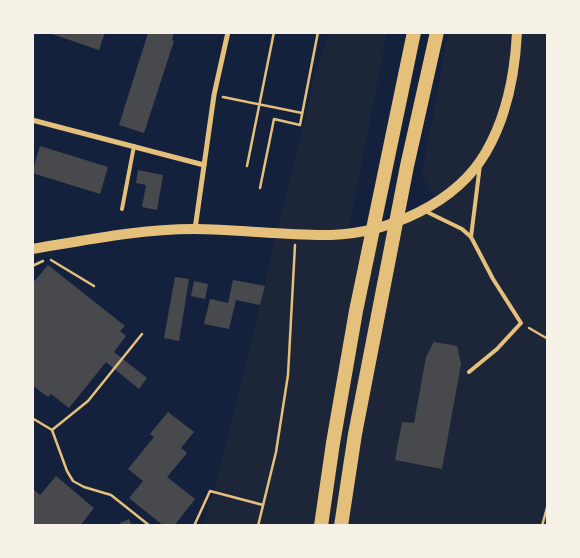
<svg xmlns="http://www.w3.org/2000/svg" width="580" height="558" font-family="Montserrat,sans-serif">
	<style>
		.green { fill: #1d2539 }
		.building { fill: #48494c }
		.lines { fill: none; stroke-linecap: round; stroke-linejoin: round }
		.path { stroke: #e5c07b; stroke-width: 2.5 }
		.service { stroke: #e5c07b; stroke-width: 4 }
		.minor { stroke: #e5c07b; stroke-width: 5 }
		.secondary { stroke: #e5c07b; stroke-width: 10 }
		.motorway { stroke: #e5c07b; stroke-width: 14 }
	</style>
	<rect width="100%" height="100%" fill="#14213d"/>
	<!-- green -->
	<polygon class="green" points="329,33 387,33 348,233 407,218 438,201 422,176 448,33 547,33 547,525 204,526 237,400 315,74"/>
	<!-- building -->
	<g class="building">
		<polygon points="46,32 105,32 99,50"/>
		<polygon points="152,32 174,32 172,40 174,41 144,133 119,125 148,33"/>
		<polygon points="40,146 108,167 100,194 32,173"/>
		<polygon points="138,170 163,175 157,210 142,207 146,185 136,183"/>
		<polygon points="48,265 125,326 120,331 126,336 114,352 147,378 139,389 106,362 69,408 51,394 48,397 32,385 32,284"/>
		<polygon points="175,277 189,279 179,341 164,338"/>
		<polygon points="233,280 265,286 260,305 236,300 229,329 204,324 210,299 228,303"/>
		<polygon points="194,281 208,284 205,299 191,296"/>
		<polygon points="434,342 457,346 461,364 442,469 395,460 402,422 414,423 426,357"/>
		<polygon points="168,412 194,432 181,448 187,453 167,477 195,499 174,526 164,526 129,498 143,481 128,469 154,437 150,434"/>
		<polygon points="56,476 94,508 80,526 32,526 32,488 40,495"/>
		<polygon points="129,519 131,524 121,526 120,523"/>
	</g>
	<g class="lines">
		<!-- path -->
		<g class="path">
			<polyline points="223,97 302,113"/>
			<polyline points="247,166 274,32"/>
			<polyline points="260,188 274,119 300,125 318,32"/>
			<polyline points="51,260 94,286"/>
			<polyline points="32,266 43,261"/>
			<polyline points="529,328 548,339"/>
			<polyline points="32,418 52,430 67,471 73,481 84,487 111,495 150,526"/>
			<polyline points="52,430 88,401 142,334"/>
			<polyline points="194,526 210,491 263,505"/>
			<polyline points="258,526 276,452 288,375 295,245"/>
			<polyline points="542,526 548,504"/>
		</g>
		<!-- service -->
		<g class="service">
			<polyline points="122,209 134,146"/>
			<polyline points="425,211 462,229 471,237 493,279 521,323 497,349 469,372"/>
			<polyline points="471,237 480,165"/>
		</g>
		<!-- minor -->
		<g class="minor">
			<polyline points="32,120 204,165"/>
			<polyline points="195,229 214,95 228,32"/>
		</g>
		<!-- secondary -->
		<path class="secondary" d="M 32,249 C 86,240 140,229 194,229 C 240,229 285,236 331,235 C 388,233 456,204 486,152 C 507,116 515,74 517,32"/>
		<!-- motorway -->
		<g class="motorway">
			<polyline points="321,526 333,443 356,311 414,32"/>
			<polyline points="341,526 355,434 407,166 437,32"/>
		</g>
	</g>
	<!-- border -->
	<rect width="580" height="558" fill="none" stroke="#f6f1e7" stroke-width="68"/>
</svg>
